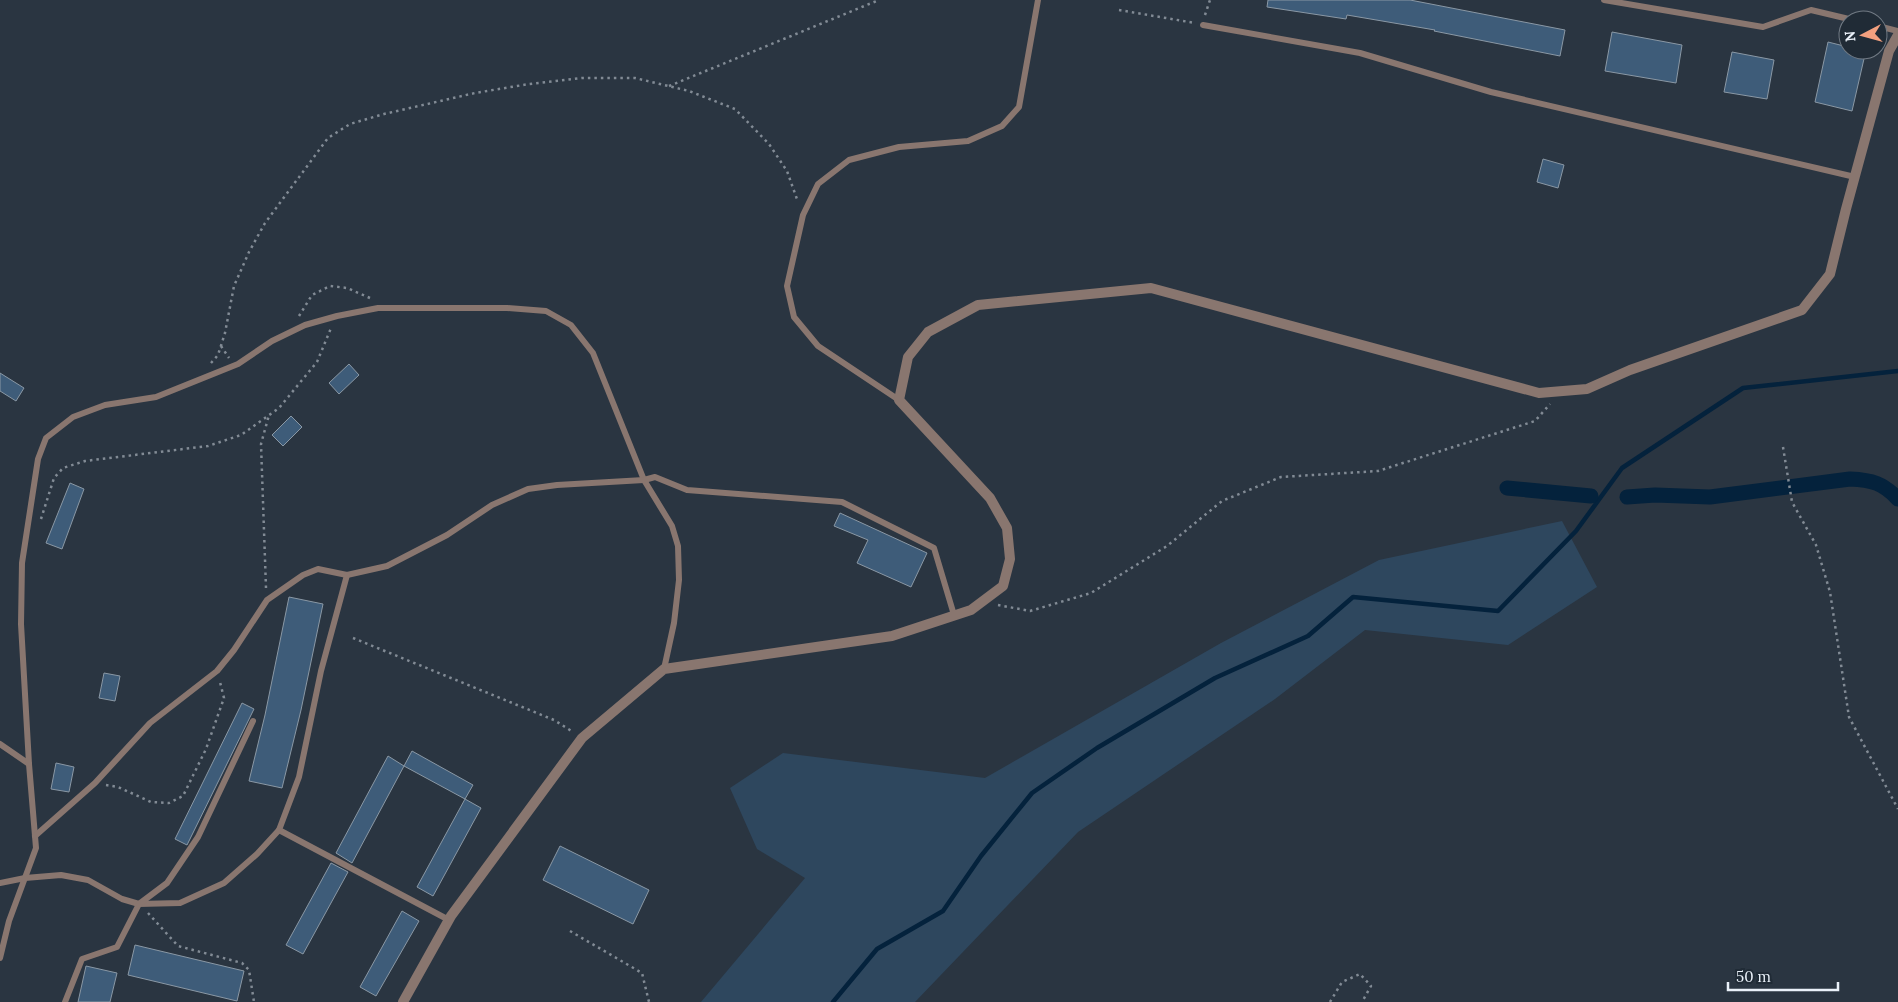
<svg xmlns="http://www.w3.org/2000/svg" width="1898" height="1002" font-family="Lora,serif">
	<style>
		.green { fill: #2e475e }
		.lines { fill: none; stroke-linecap: round; stroke-linejoin: round }
		.stream { stroke: #04223c; stroke-width: 4.5 }
		.canal { stroke: #04223c; stroke-width: 15 }
		.building { fill: #3e5c79; stroke: #8a98a5 }
		.path { stroke: #828b95; stroke-width: 2.5; stroke-dasharray: 2.5 4; stroke-linecap: butt }
		.lane { stroke: #89766f; stroke-width: 6 }
		.street { stroke: #89766f; stroke-width: 10 }
	</style>
	<rect width="100%" height="100%" fill="#2a3541"/>
	<!-- green -->
	<polygon class="green" points="1562,521 1597,587 1508,645 1365,630 1275,699 1078,832 915,1002 701,1002 805,878 757,849 730,788 783,753 985,778 1221,643 1379,560"/>
	<g class="lines">
		<!-- stream -->
		<polyline class="stream" points="833,1002 877,949 943,911 981,856 1032,793 1097,748 1215,678 1308,636 1353,597 1498,611 1576,531 1622,468 1743,388 1898,371"/>
		<!-- canal -->
		<g class="canal">
			<polyline points="1507,488 1591,496"/>
			<path d="M 1627,497 L 1655,495 L 1710,497 L 1850,479 C 1872,480 1883,483 1898,499"/>
		</g>
	</g>
	<!-- building -->
	<g class="building">
		<polygon points="1268,0 1410,0 1565,30 1560,56 1434,31 1435,30 1347,15 1346,19 1267,7"/>
		<polygon points="1612,32 1682,45 1676,83 1605,71"/>
		<polygon points="1828,42 1848,47 1848,50 1866,50 1852,111 1815,102"/>
		<polygon points="1732,52 1774,60 1767,99 1724,92"/>
		<polygon points="1543,159 1564,165 1558,188 1537,182"/>
		<polygon points="349,364 359,375 339,394 329,383"/>
		<polygon points="0,373 24,388 16,401 0,391"/>
		<polygon points="291,416 302,427 283,446 272,435"/>
		<polygon points="70,483 84,489 62,549 46,543"/>
		<polygon points="840,513 927,553 911,587 857,563 868,540 834,526"/>
		<polygon points="289,597 323,604 301,710 282,788 249,781 265,715"/>
		<polygon points="104,673 120,676 115,701 99,698"/>
		<polygon points="242,703 254,709 187,845 175,839"/>
		<polygon points="412,751 473,785 465,799 404,766"/>
		<polygon points="388,756 404,766 352,863 336,853"/>
		<polygon points="56,763 74,767 69,792 51,789"/>
		<polygon points="465,799 481,808 433,896 417,887"/>
		<polygon points="560,846 649,890 633,924 543,880"/>
		<polygon points="331,863 348,872 303,954 286,945"/>
		<polygon points="402,911 419,921 376,996 360,987"/>
		<polygon points="135,945 244,971 237,1001 128,975"/>
		<polygon points="86,966 117,973 110,1002 78,1002"/>
	</g>
	<g class="lines">
		<!-- path -->
		<g class="path">
			<polyline points="1119,10 1195,23"/>
			<polyline points="1205,15 1210,0"/>
			<polyline points="669,86 879,0"/>
			<polyline points="299,316 312,295 330,286 347,288 370,298"/>
			<polyline points="221,346 229,358"/>
			<polyline points="211,363 218,355 225,333 234,286 249,252 265,223 328,138 350,124 384,114 475,93 529,84 582,78 635,78 689,91 735,109 769,144 787,171 798,202"/>
			<polyline points="1783,447 1792,502 1816,545 1830,592 1849,717 1898,809"/>
			<polyline points="41,519 54,478 63,468 85,461 208,446 241,435 279,408 317,362 331,328"/>
			<polyline points="266,588 261,444 269,415"/>
			<polyline points="998,605 1030,611 1091,593 1167,546 1222,501 1281,477 1378,471 1535,421 1550,404"/>
			<polyline points="353,638 554,720 573,732"/>
			<polyline points="106,785 118,787 151,802 169,803 183,796 206,749 224,698 220,682"/>
			<polyline points="148,913 178,946 242,963 249,970 254,1002"/>
			<polyline points="570,931 642,973 649,1002"/>
			<polyline points="1330,1002 1342,982 1360,974 1371,986 1362,1002"/>
		</g>
		<!-- lane -->
		<g class="lane">
			<polyline points="1604,0 1763,27 1811,10 1853,20"/>
			<polyline points="1203,25 1360,53 1491,92 1855,177"/>
			<polyline points="1878,26 1898,31"/>
			<polyline points="899,400 818,346 794,317 787,286 803,215 818,184 849,160 899,147 968,141 1002,126 1019,107 1038,0"/>
			<polyline points="0,744 29,764 36,848 9,921 0,958"/>
			<polyline points="29,764 21,624 22,563 38,459 46,438 73,417 105,405 156,397 238,364 272,341 305,325 337,316 378,308 507,308 546,311 571,325 593,353 644,480 672,526 678,546 679,580 674,623 664,669"/>
			<polyline points="279,830 449,920"/>
			<polyline points="35,836 95,783 150,723 217,671 234,650 267,600 303,575 318,569 347,575 387,566 447,535 492,505 528,489 557,485 644,480 655,477 687,490 842,502 934,548 954,615"/>
			<polyline points="0,883 25,878 61,875 88,880 122,899 139,904 180,903 224,883 257,854 279,830 299,777 321,671 347,575"/>
			<polyline points="65,1002 82,959 117,947 139,904 167,883 198,837 253,721"/>
		</g>
		<!-- street -->
		<polyline class="street" points="403,1002 451,916 582,738 664,669 892,636 971,610 1003,586 1010,559 1007,528 990,498 899,400 908,357 928,332 978,305 1151,288 1539,393 1587,389 1630,370 1802,310 1830,274 1846,209 1889,51 1898,35"/>
	</g>
	<!-- north arrow -->
	<g transform="translate(1863 35) rotate(264)"><circle r="24" fill="#202b36" stroke="#717a84"/>
	<path d="M0-4L9 19L0 12L-9 19Z" fill="#f2a07f"/>
	<text y="-8" font-size="14" font-weight="bold" text-anchor="middle" fill="#eaf1f9">N</text>
	</g>
	<!-- scale -->
	<path d="M1728 982v8h110v-8" fill="none" stroke="#eaf1f9" stroke-width="2.5"/>
	<text x="1736" y="982" font-size="15" fill="#eaf1f9" stroke="#202b36" stroke-width="4" paint-order="stroke">50 m</text>
</svg>
